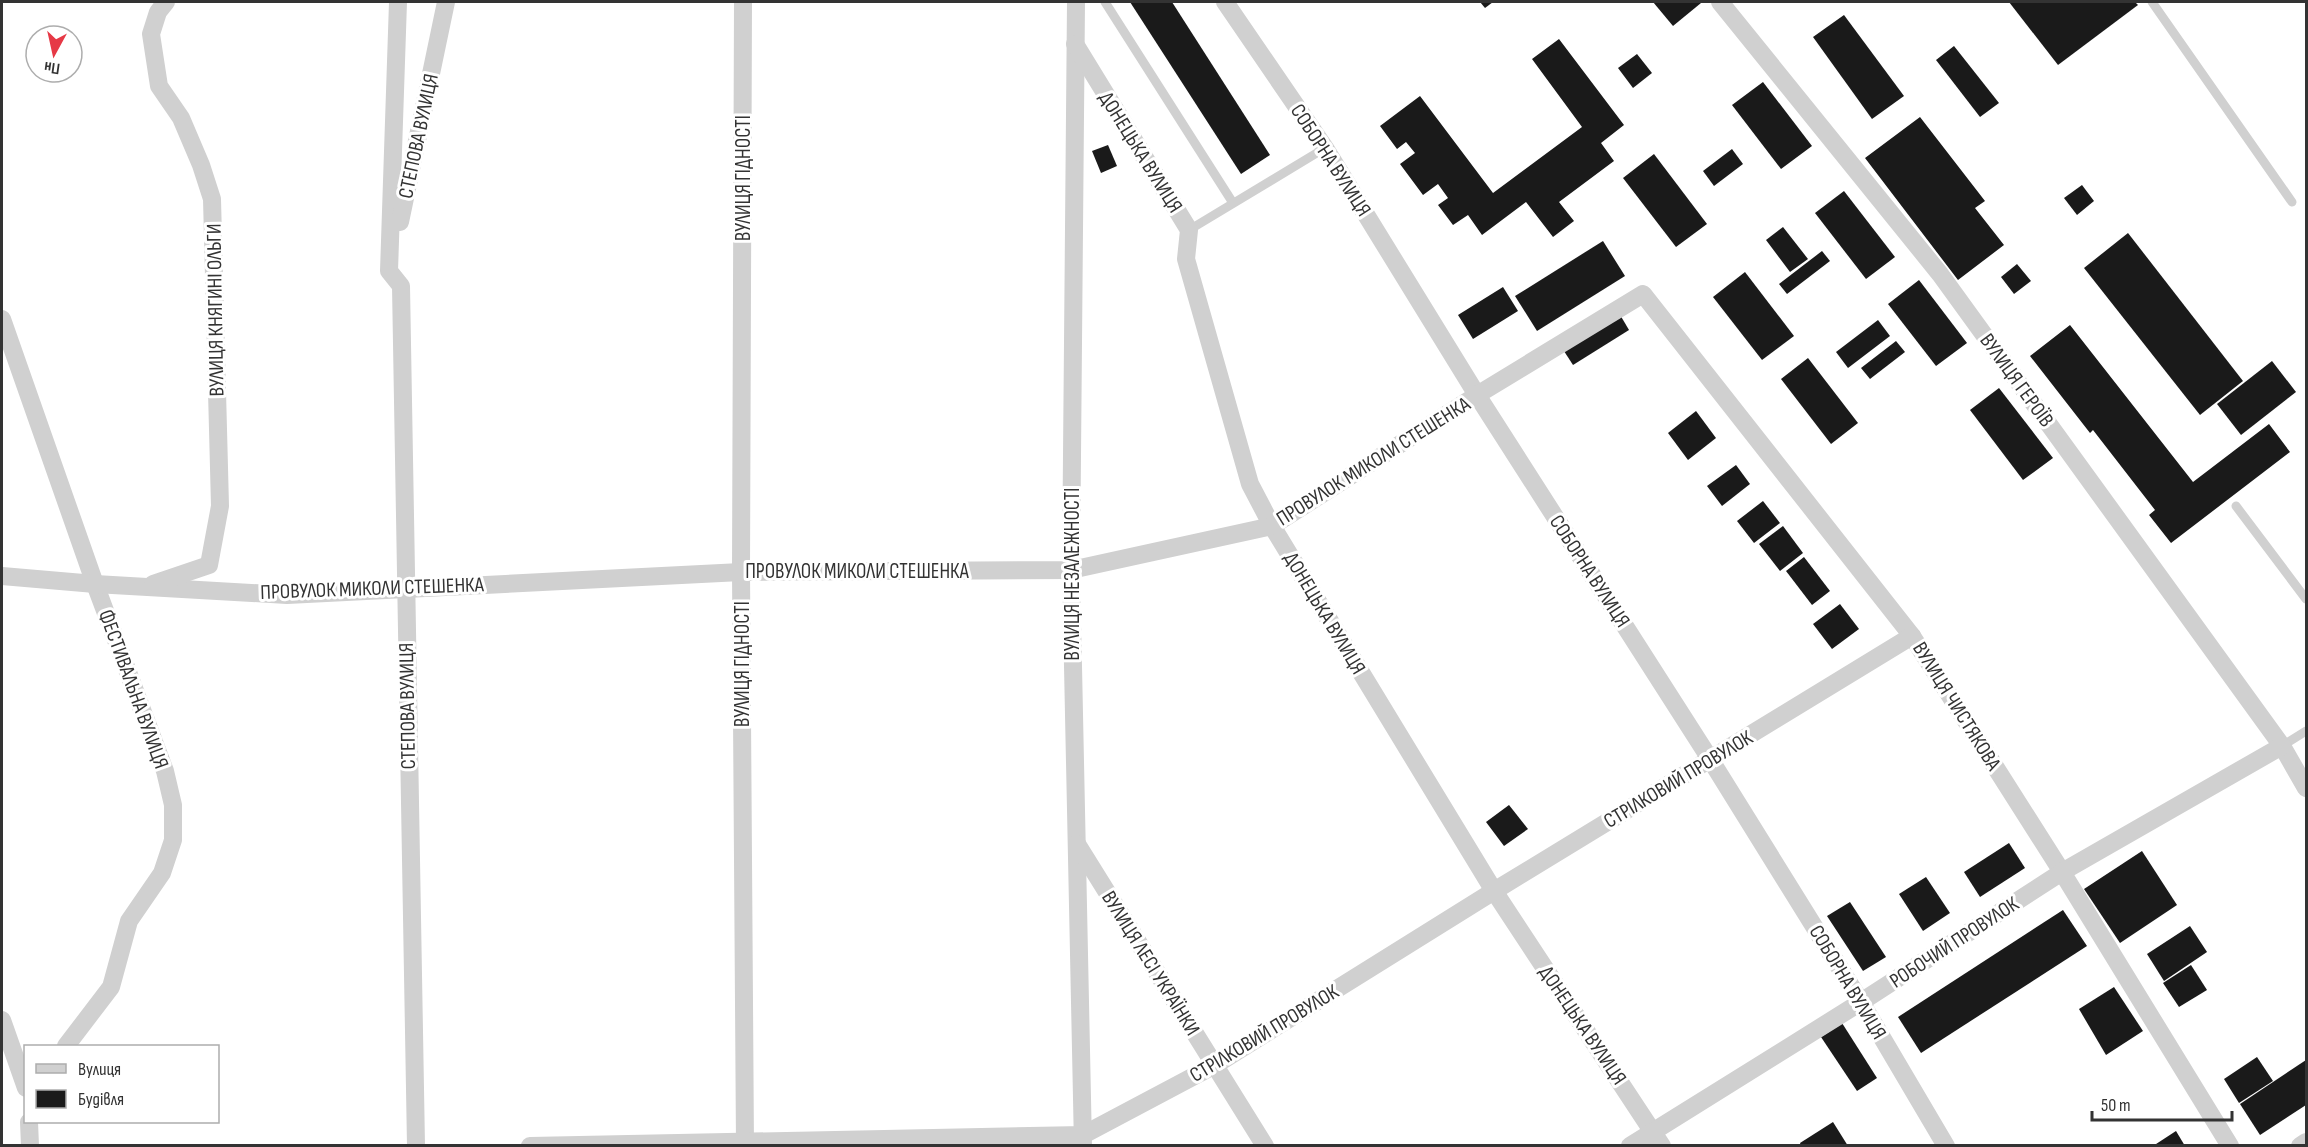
<svg xmlns="http://www.w3.org/2000/svg" width="2308" height="1147" font-family="'Sofia Sans Condensed',sans-serif">
	<style>
		.building { fill: #1a1a1a }
		.lines { fill: none; stroke-linecap: round; stroke-linejoin: round }
		.service { stroke: #d0d0d0; stroke-width: 9 }
		.minor { stroke: #d0d0d0; stroke-width: 18 }
		.labels { text-anchor: middle; stroke-width: 6; stroke-linejoin: round; paint-order: stroke }
		.street-label { font-size: 21px; fill: #333; stroke: #fff }
	</style>
	<rect width="100%" height="100%" fill="#fff"/>
	<!-- building -->
	<g class="building">
		<polygon points="1130,2 1172,2 1270,155 1241,174"/>
		<polygon points="1480,2 1493,2 1485,8"/>
		<polygon points="1653,2 1699,2 1701,3 1673,26"/>
		<polygon points="2009,2 2135,2 2138,5 2058,65"/>
		<polygon points="1844,15 1904,96 1872,119 1813,37"/>
		<polygon points="1559,39 1624,125 1601,143 1614,161 1559,202 1574,221 1553,237 1526,202 1482,235 1468,215 1453,225 1438,205 1448,198 1438,184 1423,195 1400,164 1415,153 1406,142 1397,149 1380,126 1420,96 1493,193 1582,127 1532,59"/>
		<polygon points="1954,46 1999,103 1980,117 1936,60"/>
		<polygon points="1637,54 1652,73 1633,88 1618,68"/>
		<polygon points="1763,82 1812,146 1781,169 1732,105"/>
		<polygon points="1920,117 1985,201 1975,208 2004,245 1958,280 1865,158"/>
		<polygon points="1108,145 1117,166 1101,173 1092,151"/>
		<polygon points="1732,149 1743,164 1714,186 1703,171"/>
		<polygon points="1654,154 1707,224 1676,247 1623,178"/>
		<polygon points="2082,185 2094,201 2077,215 2064,198"/>
		<polygon points="1844,191 1895,257 1866,279 1815,213"/>
		<polygon points="1783,227 1808,259 1790,272 1766,240"/>
		<polygon points="2128,233 2243,381 2200,415 2084,268"/>
		<polygon points="1603,241 1625,276 1537,331 1515,296"/>
		<polygon points="1822,251 1830,261 1787,294 1779,284"/>
		<polygon points="2017,264 2031,281 2014,294 2001,277"/>
		<polygon points="1745,272 1794,336 1762,360 1713,297"/>
		<polygon points="1919,280 1967,343 1936,366 1888,304"/>
		<polygon points="1503,287 1518,311 1473,339 1458,315"/>
		<polygon points="1619,313 1629,330 1573,365 1562,348"/>
		<polygon points="1878,320 1890,336 1848,368 1836,352"/>
		<polygon points="2070,325 2193,482 2269,424 2290,452 2171,543 2149,515 2155,510 2093,430 2090,433 2030,356"/>
		<polygon points="1896,341 1905,352 1870,379 1861,368"/>
		<polygon points="1808,358 1858,423 1831,444 1781,379"/>
		<polygon points="2272,361 2296,392 2241,435 2217,404"/>
		<polygon points="1999,388 2053,458 2023,480 1970,410"/>
		<polygon points="1696,411 1716,438 1688,460 1668,433"/>
		<polygon points="1736,465 1750,484 1722,506 1707,486"/>
		<polygon points="1763,501 1780,523 1754,543 1737,521"/>
		<polygon points="1783,526 1803,553 1780,571 1759,544"/>
		<polygon points="1804,557 1830,591 1812,605 1786,571"/>
		<polygon points="1840,604 1859,629 1832,649 1813,624"/>
		<polygon points="1509,805 1528,829 1504,846 1486,822"/>
		<polygon points="2009,843 2025,868 1980,897 1964,872"/>
		<polygon points="2142,851 2177,905 2120,943 2084,889"/>
		<polygon points="1926,877 1950,913 1923,931 1899,894"/>
		<polygon points="1850,902 1886,957 1863,971 1827,916"/>
		<polygon points="2063,910 2087,946 1921,1053 1898,1017"/>
		<polygon points="2190,926 2207,952 2164,981 2147,954"/>
		<polygon points="2191,965 2207,990 2179,1007 2163,983"/>
		<polygon points="2114,987 2143,1031 2106,1055 2079,1009"/>
		<polygon points="1842,1023 1877,1078 1857,1091 1821,1037"/>
		<polygon points="2257,1057 2273,1081 2239,1103 2224,1079"/>
		<polygon points="2306,1060 2306,1105 2260,1135 2240,1104"/>
		<polygon points="1833,1122 1848,1146 1801,1146 1800,1143"/>
		<polygon points="2176,1131 2185,1146 2153,1146"/>
	</g>
	<g class="lines">
		<!-- service -->
		<g class="service">
			<polyline points="1105,2 1233,203"/>
			<polyline points="2152,2 2292,202"/>
			<polyline points="1189,230 1325,148"/>
			<polyline points="2236,506 2306,599"/>
			<polyline points="2282,746 2306,731"/>
		</g>
		<!-- minor -->
		<g class="minor">
			<polyline points="398,2 389,271 401,286 416,1146"/>
			<polyline points="743,2 741,572 745,1146"/>
			<polyline points="1076,2 1071,570 1083,1146"/>
			<polyline points="1225,2 1325,148 1477,395 1710,759 1861,1002 1946,1146"/>
			<polyline points="1720,2 1940,274 2282,746 2306,788"/>
			<polyline points="1075,44 1189,230 1186,259 1250,484 1272,526 1494,891 1662,1146"/>
			<polyline points="400,222 446,2"/>
			<polyline points="2,319 95,584 165,771 173,805 173,840 162,873 129,921 111,987 66,1046"/>
			<polyline points="2,576 95,584 287,595 741,572 1071,570 1272,526 1477,395 1643,294 1912,636 2062,872 2230,1146"/>
			<polyline points="153,584 209,565 220,506 212,199 201,165 181,118 159,86 151,34 158,12 166,2"/>
			<polyline points="1077,844 1265,1146"/>
			<polyline points="2,1020 26,1088"/>
			<polyline points="29,1122 30,1146"/>
			<polyline points="530,1146 1083,1135 1215,1065 1494,891 1912,636"/>
			<polyline points="1630,1146 1861,1002 2062,872 2282,746"/>
			<polyline points="2300,1146 2306,1142"/>
		</g>
	</g>
	<g class="labels">
		<!-- street labels -->
		<g class="street-label">
			<text transform="translate(418 136) rotate(-78)" y="7">СТЕПОВА ВУЛИЦЯ</text>
			<text transform="translate(1141 152) rotate(58)" y="7">ДОНЕЦЬКА ВУЛИЦЯ</text>
			<text transform="translate(1331 160) rotate(57)" y="7">СОБОРНА ВУЛИЦЯ</text>
			<text transform="translate(743 178) rotate(-90)" y="7">ВУЛИЦЯ ГІДНОСТІ</text>
			<text transform="translate(215 310) rotate(-91)" y="7">ВУЛИЦЯ КНЯГИНІ ОЛЬГИ</text>
			<text transform="translate(2017 380) rotate(54)" y="7">ВУЛИЦЯ ГЕРОЇВ</text>
			<text transform="translate(1373 461) rotate(-32)" y="7">ПРОВУЛОК МИКОЛИ СТЕШЕНКА</text>
			<text x="857" y="578">ПРОВУЛОК МИКОЛИ СТЕШЕНКА</text>
			<text transform="translate(1590 571) rotate(57)" y="7">СОБОРНА ВУЛИЦЯ</text>
			<text transform="translate(1072 574) rotate(-90)" y="7">ВУЛИЦЯ НЕЗАЛЕЖНОСТІ</text>
			<text transform="translate(372 588) rotate(-2)" y="7">ПРОВУЛОК МИКОЛИ СТЕШЕНКА</text>
			<text transform="translate(1325 613) rotate(59)" y="7">ДОНЕЦЬКА ВУЛИЦЯ</text>
			<text transform="translate(742 664) rotate(-90)" y="7">ВУЛИЦЯ ГІДНОСТІ</text>
			<text transform="translate(134 689) rotate(70)" y="7">ФЕСТИВАЛЬНА ВУЛИЦЯ</text>
			<text transform="translate(407 706) rotate(-91)" y="7">СТЕПОВА ВУЛИЦЯ</text>
			<text transform="translate(1957 706) rotate(58)" y="7">ВУЛИЦЯ ЧИСТЯКОВА</text>
			<text transform="translate(1678 779) rotate(-31)" y="7">СТРІЛКОВИЙ ПРОВУЛОК</text>
			<text transform="translate(1954 942) rotate(-33)" y="7">РОБОЧИЙ ПРОВУЛОК</text>
			<text transform="translate(1151 963) rotate(58)" y="7">ВУЛИЦЯ ЛЕСІ УКРАЇНКИ</text>
			<text transform="translate(1848 982) rotate(59)" y="7">СОБОРНА ВУЛИЦЯ</text>
			<text transform="translate(1583 1025) rotate(56)" y="7">ДОНЕЦЬКА ВУЛИЦЯ</text>
			<text transform="translate(1264 1033) rotate(-31)" y="7">СТРІЛКОВИЙ ПРОВУЛОК</text>
		</g>
	</g>
	<!-- border -->
	<rect width="2308" height="1147" fill="none" stroke="#333333" stroke-width="6"/>
	<!-- legend -->
	<rect x="24" y="1045" width="195" height="78" fill="#ffffff" stroke="#adadad" stroke-width="1.5"/>
	<rect x="36" y="1064" width="30" height="9" fill="#d0d0d0" stroke="#adadad" stroke-width="1.5"/>
	<text x="78" y="1075" font-size="18" fill="#333333">Вулиця</text>
	<rect x="36" y="1090" width="30" height="18" fill="#1a1a1a" stroke="#adadad" stroke-width="1.5"/>
	<text x="78" y="1105" font-size="18" fill="#333333">Будівля</text>
	<!-- north arrow -->
	<g transform="translate(54 54) rotate(188)"><circle r="28" fill="#ffffff" stroke="#adadad" stroke-width="1.5"/>
	<path d="M0-4.5L10 22L0 15L-10 22Z" fill="#e63946"/>
	<text y="-9" font-size="16" font-weight="bold" text-anchor="middle" fill="#333333">Пн</text>
	</g>
	<!-- scale -->
	<path d="M2092 1111v9h140v-9" fill="none" stroke="#333333" stroke-width="3"/>
	<text x="2101" y="1111" font-size="18" fill="#333333" stroke="#ffffff" stroke-width="4.5" paint-order="stroke">50 m</text>
</svg>
